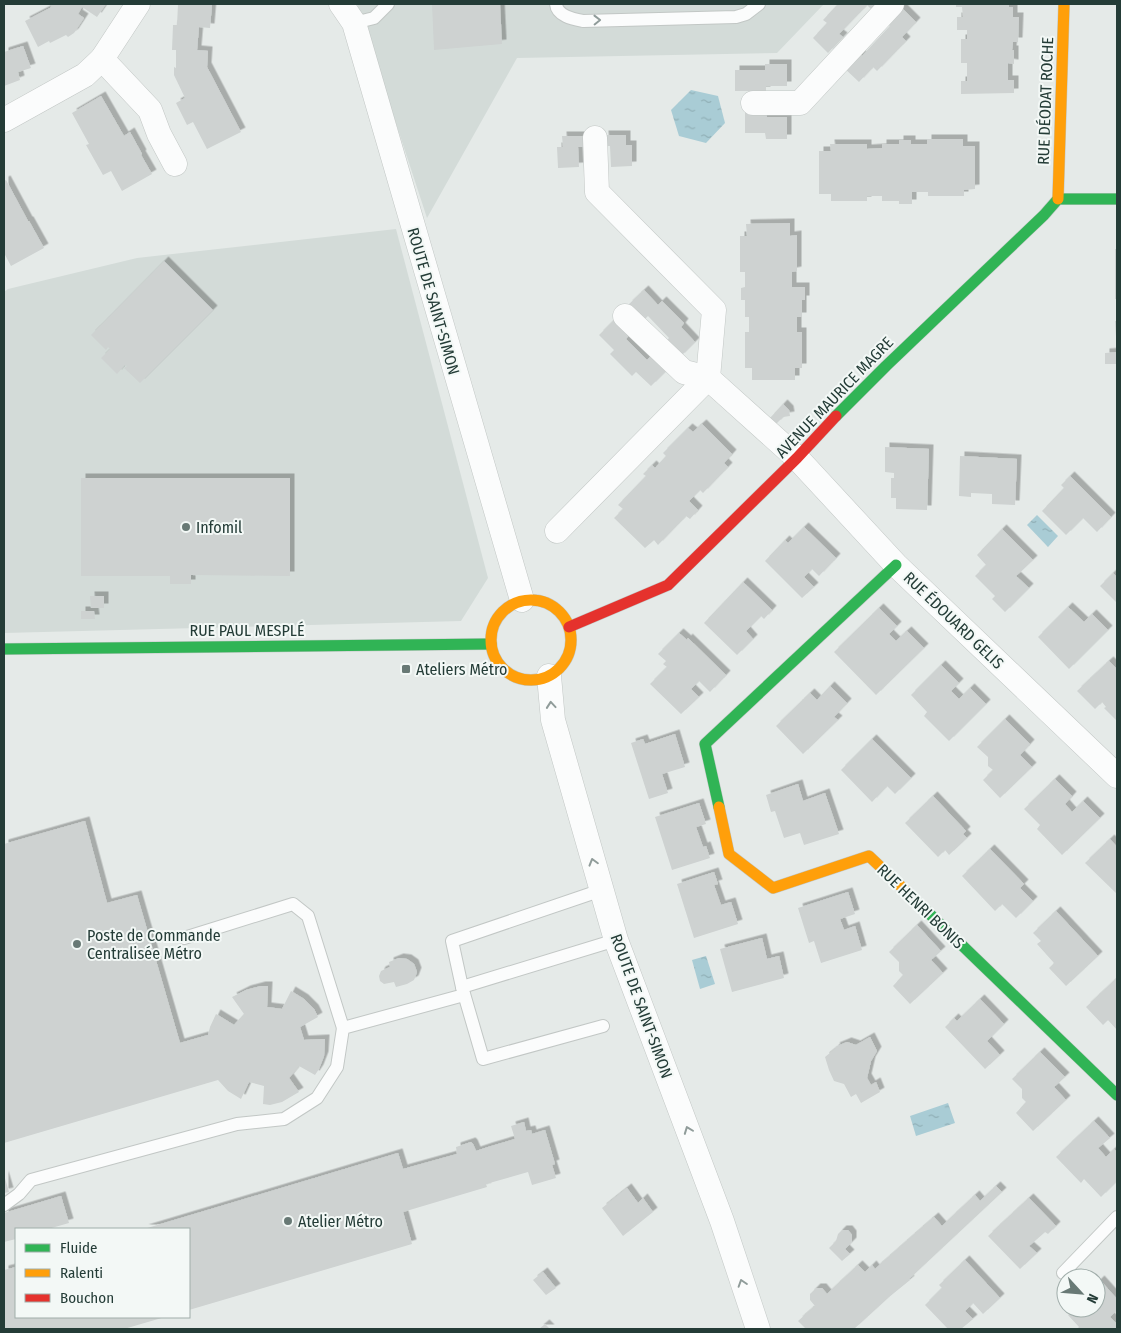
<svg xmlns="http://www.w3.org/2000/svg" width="1121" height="1333" font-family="'Fira Sans Condensed',sans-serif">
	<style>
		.built { fill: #d3dbd8 }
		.water { fill: url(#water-ripples) }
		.building { fill: #ced2d1; filter: url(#shadow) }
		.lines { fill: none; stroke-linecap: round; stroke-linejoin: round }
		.lane-casing { stroke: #c2c7c5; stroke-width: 14 }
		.street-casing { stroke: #c2c7c5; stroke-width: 25 }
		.fast-casing { stroke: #c1c7c5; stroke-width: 12 }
		.slow-casing { stroke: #c1c7c5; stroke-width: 12 }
		.jam-casing { stroke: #c1c7c5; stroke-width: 12 }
		.lane { stroke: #fbfcfc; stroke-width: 12 }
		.street { stroke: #fbfcfc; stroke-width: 24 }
		.fast { stroke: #30b455; stroke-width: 11 }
		.slow { stroke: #ff9f0a; stroke-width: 11 }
		.jam { stroke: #e5322d; stroke-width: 11 }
		.oneway { stroke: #909c9a }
		.poi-dot { fill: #687975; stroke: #f3f8f6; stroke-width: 2 }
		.labels { text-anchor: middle; stroke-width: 4; stroke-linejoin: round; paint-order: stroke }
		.street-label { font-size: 16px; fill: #243c37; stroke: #f3f8f6 }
		.poi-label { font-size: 16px; fill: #243c37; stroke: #f3f8f6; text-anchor: start }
	</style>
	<defs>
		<pattern id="water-ripples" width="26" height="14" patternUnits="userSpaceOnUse" patternTransform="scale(1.25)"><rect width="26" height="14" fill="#a9ccd5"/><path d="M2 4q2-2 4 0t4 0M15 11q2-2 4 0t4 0" fill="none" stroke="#91b0b7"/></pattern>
		<filter id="shadow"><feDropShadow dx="4.5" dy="-4.5" stdDeviation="0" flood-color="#0004"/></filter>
	</defs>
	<rect width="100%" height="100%" fill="#e5eae8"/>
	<!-- built -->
	<g class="built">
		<polygon points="357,4 824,4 777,53 517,58 427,218"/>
		<polygon points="396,229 488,578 461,621 4,633 4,292 8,289 137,258"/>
	</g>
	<!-- water -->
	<g class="water">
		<polygon points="691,90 718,96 725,123 706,143 679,136 671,110"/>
		<polygon points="1037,515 1058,536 1048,547 1027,525"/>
		<polygon points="706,956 715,984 700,989 692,960"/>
		<polygon points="948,1103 955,1123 916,1136 910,1116"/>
	</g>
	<!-- building -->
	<g class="building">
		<polygon points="53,4 106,4 97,17 82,7 78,14 84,18 74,33 68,37 66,35 50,43 49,41 38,47 25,21 50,8"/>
		<polygon points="178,4 212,4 210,28 199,27 197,50 208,51 207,67 241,132 207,149 193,122 187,125 176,103 185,98 174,75 174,67 176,68 176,50 172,50 173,25 177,25"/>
		<polygon points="432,4 500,4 502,44 434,50"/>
		<polygon points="838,4 875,4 871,9 867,5 839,34 843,37 828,53 813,38 827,23 823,20"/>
		<polygon points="956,4 1009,4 1009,7 1013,7 1013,17 1019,17 1018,42 1013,42 1012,50 1014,50 1014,64 1008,63 1008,80 1014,80 1014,93 961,94 961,81 967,81 967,63 961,63 961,39 967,39 967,30 957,30 957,17 963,17 962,7 956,7"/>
		<polygon points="901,7 916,22 902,37 906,41 877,71 873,67 859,82 843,67 858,52 862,56 890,26 886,23"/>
		<polygon points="23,46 31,68 18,72 20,80 4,86 4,52"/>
		<polygon points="765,64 787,64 787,86 766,86 766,91 735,91 735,70 765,70"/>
		<polygon points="101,96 124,136 130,132 142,154 141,155 152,174 122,191 111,171 103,175 86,145 89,144 72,113"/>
		<polygon points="745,112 766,112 767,117 787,117 787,139 766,139 765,133 745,133"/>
		<polygon points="604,135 626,135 626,145 632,145 632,166 611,167 610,146 605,146"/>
		<polygon points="562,136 584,136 584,147 578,147 579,167 558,168 557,147 563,147"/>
		<polygon points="927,139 963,139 963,146 975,146 975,189 964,190 964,196 928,196 928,192 912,192 912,204 899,204 899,201 882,201 882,196 867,196 867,201 831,201 831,194 819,194 819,151 831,151 830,144 867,144 867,149 882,148 882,144 899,144 899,140 911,140 911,144 927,144"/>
		<polygon points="6,180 28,221 29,221 44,248 11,266 4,253 4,181"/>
		<polygon points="790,223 790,236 797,235 797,271 792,272 792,287 805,287 805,300 802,300 802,317 797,317 797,332 802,332 802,368 795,368 795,380 752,380 752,368 745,368 745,332 749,332 749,317 745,317 745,300 741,300 741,288 745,287 745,272 740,272 740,236 747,236 746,224"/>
		<rect x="1115" y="249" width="2" height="50"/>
		<polygon points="164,261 213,310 140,383 124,368 127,366 125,365 117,374 101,358 110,349 108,347 106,350 91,335"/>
		<polygon points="644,290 658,305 662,301 684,323 681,327 695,342 680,357 665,342 669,338 648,316 644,320 628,305"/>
		<polygon points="614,320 629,335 626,339 647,360 651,356 666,371 651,386 636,372 632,376 610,354 614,350 599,335"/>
		<polygon points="1115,321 1117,321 1117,337 1116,337"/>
		<polygon points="1117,352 1117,364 1105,364 1105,353"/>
		<polygon points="783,404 789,410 790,416 783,417 776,424 770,418"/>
		<polygon points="702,424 732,454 724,463 728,467 703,493 700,490 689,501 698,510 690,519 686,516 658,545 654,540 645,548 614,518 623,509 618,505 646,476 643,474 652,465 655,468 666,456 663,453 688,428 693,432"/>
		<polygon points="885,447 929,449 927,510 896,509 896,498 891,498 891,478 894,478 894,473 885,472"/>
		<polygon points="960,456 1017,459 1015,505 992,504 992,494 971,493 971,497 959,496"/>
		<polygon points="1070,476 1111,517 1097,532 1083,518 1066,535 1042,511 1064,488 1061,485"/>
		<polygon points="81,478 290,478 290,576 191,575 191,584 170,584 170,576 81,576"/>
		<polygon points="804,527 836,558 819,576 812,569 804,577 814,587 802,598 765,561 785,540 788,543"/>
		<polygon points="1002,529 1033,560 1016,576 1029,588 1005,612 992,599 995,596 975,576 986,565 977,555"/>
		<polygon points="1113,573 1116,576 1117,574 1117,603 1100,586"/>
		<polygon points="743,582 772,610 764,619 761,616 746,631 753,639 737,655 704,623"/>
		<polygon points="90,596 104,596 104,608 91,608"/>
		<polygon points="1068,607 1084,622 1092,614 1108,630 1069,669 1038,637"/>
		<polygon points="879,608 897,626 889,634 896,641 907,631 924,648 876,695 834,652"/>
		<polygon points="81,611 94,611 95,619 81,619"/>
		<polygon points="679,633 687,640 688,638 726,675 710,692 699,681 691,689 699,697 681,714 650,684 667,667 663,664 666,661 658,654"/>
		<polygon points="1109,661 1117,669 1117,721 1104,708 1106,707 1102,702 1095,709 1077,691"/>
		<polygon points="941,665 959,683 951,691 959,699 970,688 986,704 949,741 924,716 927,712 911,695"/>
		<polygon points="830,686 847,703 834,717 838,720 803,754 776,726 810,693 817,700"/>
		<polygon points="1005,719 1030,744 1020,755 1032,767 1000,798 983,780 993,770 988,766 988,757 977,747"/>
		<polygon points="675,734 685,767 662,774 668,793 649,799 631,743 643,739 645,744"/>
		<polygon points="872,739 911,778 895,794 887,786 872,802 841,770"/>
		<polygon points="1055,779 1072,796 1065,804 1072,812 1083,801 1100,818 1062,855 1037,829 1040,825 1024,809"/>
		<polygon points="798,784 803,801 825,793 839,834 804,845 800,833 784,838 775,811 771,812 766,795"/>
		<polygon points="933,796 966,831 963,834 967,838 949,855 945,850 938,857 905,823"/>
		<polygon points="699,803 706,824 696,827 703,847 706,846 710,858 672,870 655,817"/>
		<polygon points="85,821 107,903 137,895 180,1043 208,1035 210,1027 216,1014 234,1025 244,1014 232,997 246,990 261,986 268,986 267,1007 282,1009 291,991 304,999 314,1009 318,1017 300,1027 304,1040 325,1039 324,1056 319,1069 315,1075 299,1066 289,1078 299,1092 282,1102 270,1105 263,1104 264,1086 249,1082 241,1099 228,1091 218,1080 4,1143 4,844"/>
		<polygon points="1110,839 1117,847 1117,894 1085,863"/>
		<polygon points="990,849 1024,884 1020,888 1033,901 1016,918 1002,904 995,911 962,876"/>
		<polygon points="714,872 718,884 714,885 721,905 731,902 738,924 694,938 677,884"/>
		<polygon points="848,892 855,914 840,919 844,930 855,926 862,950 821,963 814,941 809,943 798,908"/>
		<polygon points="1056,911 1098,956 1066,986 1049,968 1054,963 1037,944 1041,941 1033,933"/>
		<polygon points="917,925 941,951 931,960 943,973 910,1004 893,986 903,975 899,971 899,962 889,952"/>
		<polygon points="762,938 767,959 779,956 784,978 732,992 720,949"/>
		<polygon points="399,958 407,959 414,964 417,972 414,980 407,984 396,987 394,982 384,984 380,981 379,976 381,971 390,967 389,962"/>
		<polygon points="1117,978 1117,1030 1108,1020 1103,1025 1086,1007"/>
		<polygon points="980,999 1004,1024 987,1041 1000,1055 985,1069 945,1027 954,1018 957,1021"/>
		<polygon points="870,1037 877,1051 871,1061 867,1078 871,1085 876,1082 880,1092 861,1103 856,1094 851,1097 844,1084 834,1081 829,1070 825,1057 836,1048 835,1047 847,1042 856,1045"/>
		<polygon points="1040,1052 1065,1077 1054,1087 1066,1100 1033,1131 1016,1113 1026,1102 1022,1098 1022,1089 1012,1079"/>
		<polygon points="1094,1121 1110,1138 1098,1148 1106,1157 1114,1149 1117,1152 1117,1181 1101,1197 1084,1179 1081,1183 1056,1157"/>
		<polygon points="524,1122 526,1131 531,1130 532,1134 545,1130 555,1164 552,1165 556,1178 532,1185 528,1172 486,1184 487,1187 403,1212 412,1244 189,1310 189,1229 144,1229 398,1153 403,1169 457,1154 456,1147 471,1142 473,1144 476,1151 488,1147 515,1139 511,1126"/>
		<polygon points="4,1175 9,1192 4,1193"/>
		<polygon points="996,1186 1002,1192 909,1279 910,1280 889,1297 854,1329 806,1329 798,1321 815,1306 810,1300 810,1294 816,1288 822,1288 827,1294 858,1265 865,1272 872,1265 875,1269 934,1217 942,1226 975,1195 980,1201"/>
		<polygon points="627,1188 638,1203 643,1198 653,1212 623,1236 602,1208"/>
		<polygon points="61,1196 69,1223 48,1229 16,1229 16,1239 4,1242 4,1213"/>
		<polygon points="1029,1198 1056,1226 1048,1234 1045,1232 1029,1246 1037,1253 1020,1269 988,1236"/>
		<polygon points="842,1230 848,1230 852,1235 852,1242 845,1249 850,1254 842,1261 829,1248 836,1241 838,1234"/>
		<polygon points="965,1260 1000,1298 983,1314 973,1303 965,1311 973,1319 961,1329 948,1329 925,1305 942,1288 939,1285"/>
		<polygon points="16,1267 16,1317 165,1317 124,1329 4,1329 4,1270"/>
		<polygon points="543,1272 556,1288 546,1295 533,1280"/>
		<polygon points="1100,1280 1117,1299 1117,1310 1110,1317 1117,1324 1117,1329 1077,1329 1079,1327 1068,1315 1075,1308 1096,1308 1096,1284"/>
		<polygon points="545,1324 550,1329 539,1329"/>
	</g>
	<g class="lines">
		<defs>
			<g id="lane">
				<path d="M 556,4 C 557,16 573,19 583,21 L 736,17 L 746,14 L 759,4"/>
				<polyline points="354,23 374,18 388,4"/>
				<polyline points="601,889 590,894 452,941 462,987 483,1059 603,1026"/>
				<polyline points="184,938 293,904 308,916 343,1028"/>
				<polyline points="462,987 616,940"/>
				<polyline points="4,1205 19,1194 31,1180 237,1124 284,1119 317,1098 337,1067 343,1028 464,995"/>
				<polyline points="1063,1273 1117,1217"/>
			</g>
			<g id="street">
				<polyline points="341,4 354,23 522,600"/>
				<polyline points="102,59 150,110 159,134 175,164"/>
				<polyline points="753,103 800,103 892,4"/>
				<polyline points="4,120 85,75 102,59 138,4"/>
				<polyline points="625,316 684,372 708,378 797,458 896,565 1117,776"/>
				<polyline points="557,531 708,378 714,310 597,192 595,138"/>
				<polyline points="549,676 553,720 616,940 722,1221 758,1329"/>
			</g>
			<g id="fast">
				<polyline points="836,416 886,366 1044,215 1058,199 1117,199"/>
				<polyline points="4,649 491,644"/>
				<polyline points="719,807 705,744 896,565"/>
				<polyline points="909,894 1117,1095"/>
			</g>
			<g id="slow">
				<polyline points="1058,199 1064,4"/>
				<circle cx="531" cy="640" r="40"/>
				<polyline points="719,807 729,854 773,888 869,856 909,894"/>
			</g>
			<polyline id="jam" points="569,627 668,585 797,458 836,416"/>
		</defs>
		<!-- lane casing -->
		<use href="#lane" class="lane-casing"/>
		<!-- street casing -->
		<use href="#street" class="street-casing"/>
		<!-- fast casing -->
		<use href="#fast" class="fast-casing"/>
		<!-- slow casing -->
		<use href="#slow" class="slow-casing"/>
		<!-- jam casing -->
		<use href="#jam" class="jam-casing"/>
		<!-- lane -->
		<use href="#lane" class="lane"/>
		<!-- street -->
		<use href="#street" class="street"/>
		<!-- fast -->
		<use href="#fast" class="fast"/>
		<!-- slow -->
		<use href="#slow" class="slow"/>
		<!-- jam -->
		<use href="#jam" class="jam"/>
	</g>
	<!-- one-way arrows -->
	<defs><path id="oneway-chevron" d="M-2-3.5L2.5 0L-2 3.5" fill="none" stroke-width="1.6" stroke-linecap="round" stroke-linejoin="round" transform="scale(1.25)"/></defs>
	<g class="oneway">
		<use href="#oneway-chevron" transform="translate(597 20) rotate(-1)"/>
		<use href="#oneway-chevron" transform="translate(551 705) rotate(-95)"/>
		<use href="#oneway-chevron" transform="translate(593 862) rotate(-106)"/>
		<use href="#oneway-chevron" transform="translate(688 1130) rotate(-111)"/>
		<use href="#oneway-chevron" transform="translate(742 1283) rotate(-108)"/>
	</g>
	<!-- markers -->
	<g class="poi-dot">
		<circle cx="186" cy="527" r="5"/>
		<rect x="401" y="664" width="10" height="10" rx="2.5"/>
		<circle cx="77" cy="944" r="5"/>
		<circle cx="288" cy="1221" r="5"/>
	</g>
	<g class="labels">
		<!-- street labels -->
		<g class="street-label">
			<text transform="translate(1045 101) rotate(-88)" y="6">RUE DÉODAT ROCHE</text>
			<text transform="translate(434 301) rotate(74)" y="6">ROUTE DE SAINT-SIMON</text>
			<text transform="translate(834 397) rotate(-46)" y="6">AVENUE MAURICE MAGRE</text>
			<text transform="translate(954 620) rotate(44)" y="6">RUE ÉDOUARD GELIS</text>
			<text x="247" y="636">RUE PAUL MESPLÉ</text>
			<text transform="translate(921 906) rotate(44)" y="6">RUE HENRI BONIS</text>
			<text transform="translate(642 1006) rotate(70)" y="6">ROUTE DE SAINT-SIMON</text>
		</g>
		<!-- poi labels -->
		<g class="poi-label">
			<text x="196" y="533">Infomil</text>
			<text x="416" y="675">Ateliers Métro</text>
			<text x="87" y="941">Poste de Commande<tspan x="87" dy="18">Centralisée Métro</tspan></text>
			<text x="298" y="1227">Atelier Métro</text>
		</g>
	</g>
	<!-- border -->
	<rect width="1121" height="1333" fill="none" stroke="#243c37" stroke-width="10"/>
	<!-- legend -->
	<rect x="15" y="1228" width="175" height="90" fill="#f3f8f6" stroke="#a0adaa"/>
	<rect x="25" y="1244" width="25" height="8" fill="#30b455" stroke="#a0adaa"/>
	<text x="60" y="1253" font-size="15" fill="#243c37">Fluide</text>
	<rect x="25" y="1269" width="25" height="8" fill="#ff9f0a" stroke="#a0adaa"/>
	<text x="60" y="1278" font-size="15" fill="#243c37">Ralenti</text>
	<rect x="25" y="1294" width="25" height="8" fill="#e5322d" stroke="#a0adaa"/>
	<text x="60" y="1303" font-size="15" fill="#243c37">Bouchon</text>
	<!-- north arrow -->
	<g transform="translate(1081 1293) rotate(116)"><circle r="24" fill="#f3f8f6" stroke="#a0adaa"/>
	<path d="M0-4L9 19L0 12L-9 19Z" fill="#687975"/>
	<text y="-8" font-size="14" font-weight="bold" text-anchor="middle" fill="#243c37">N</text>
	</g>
</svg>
